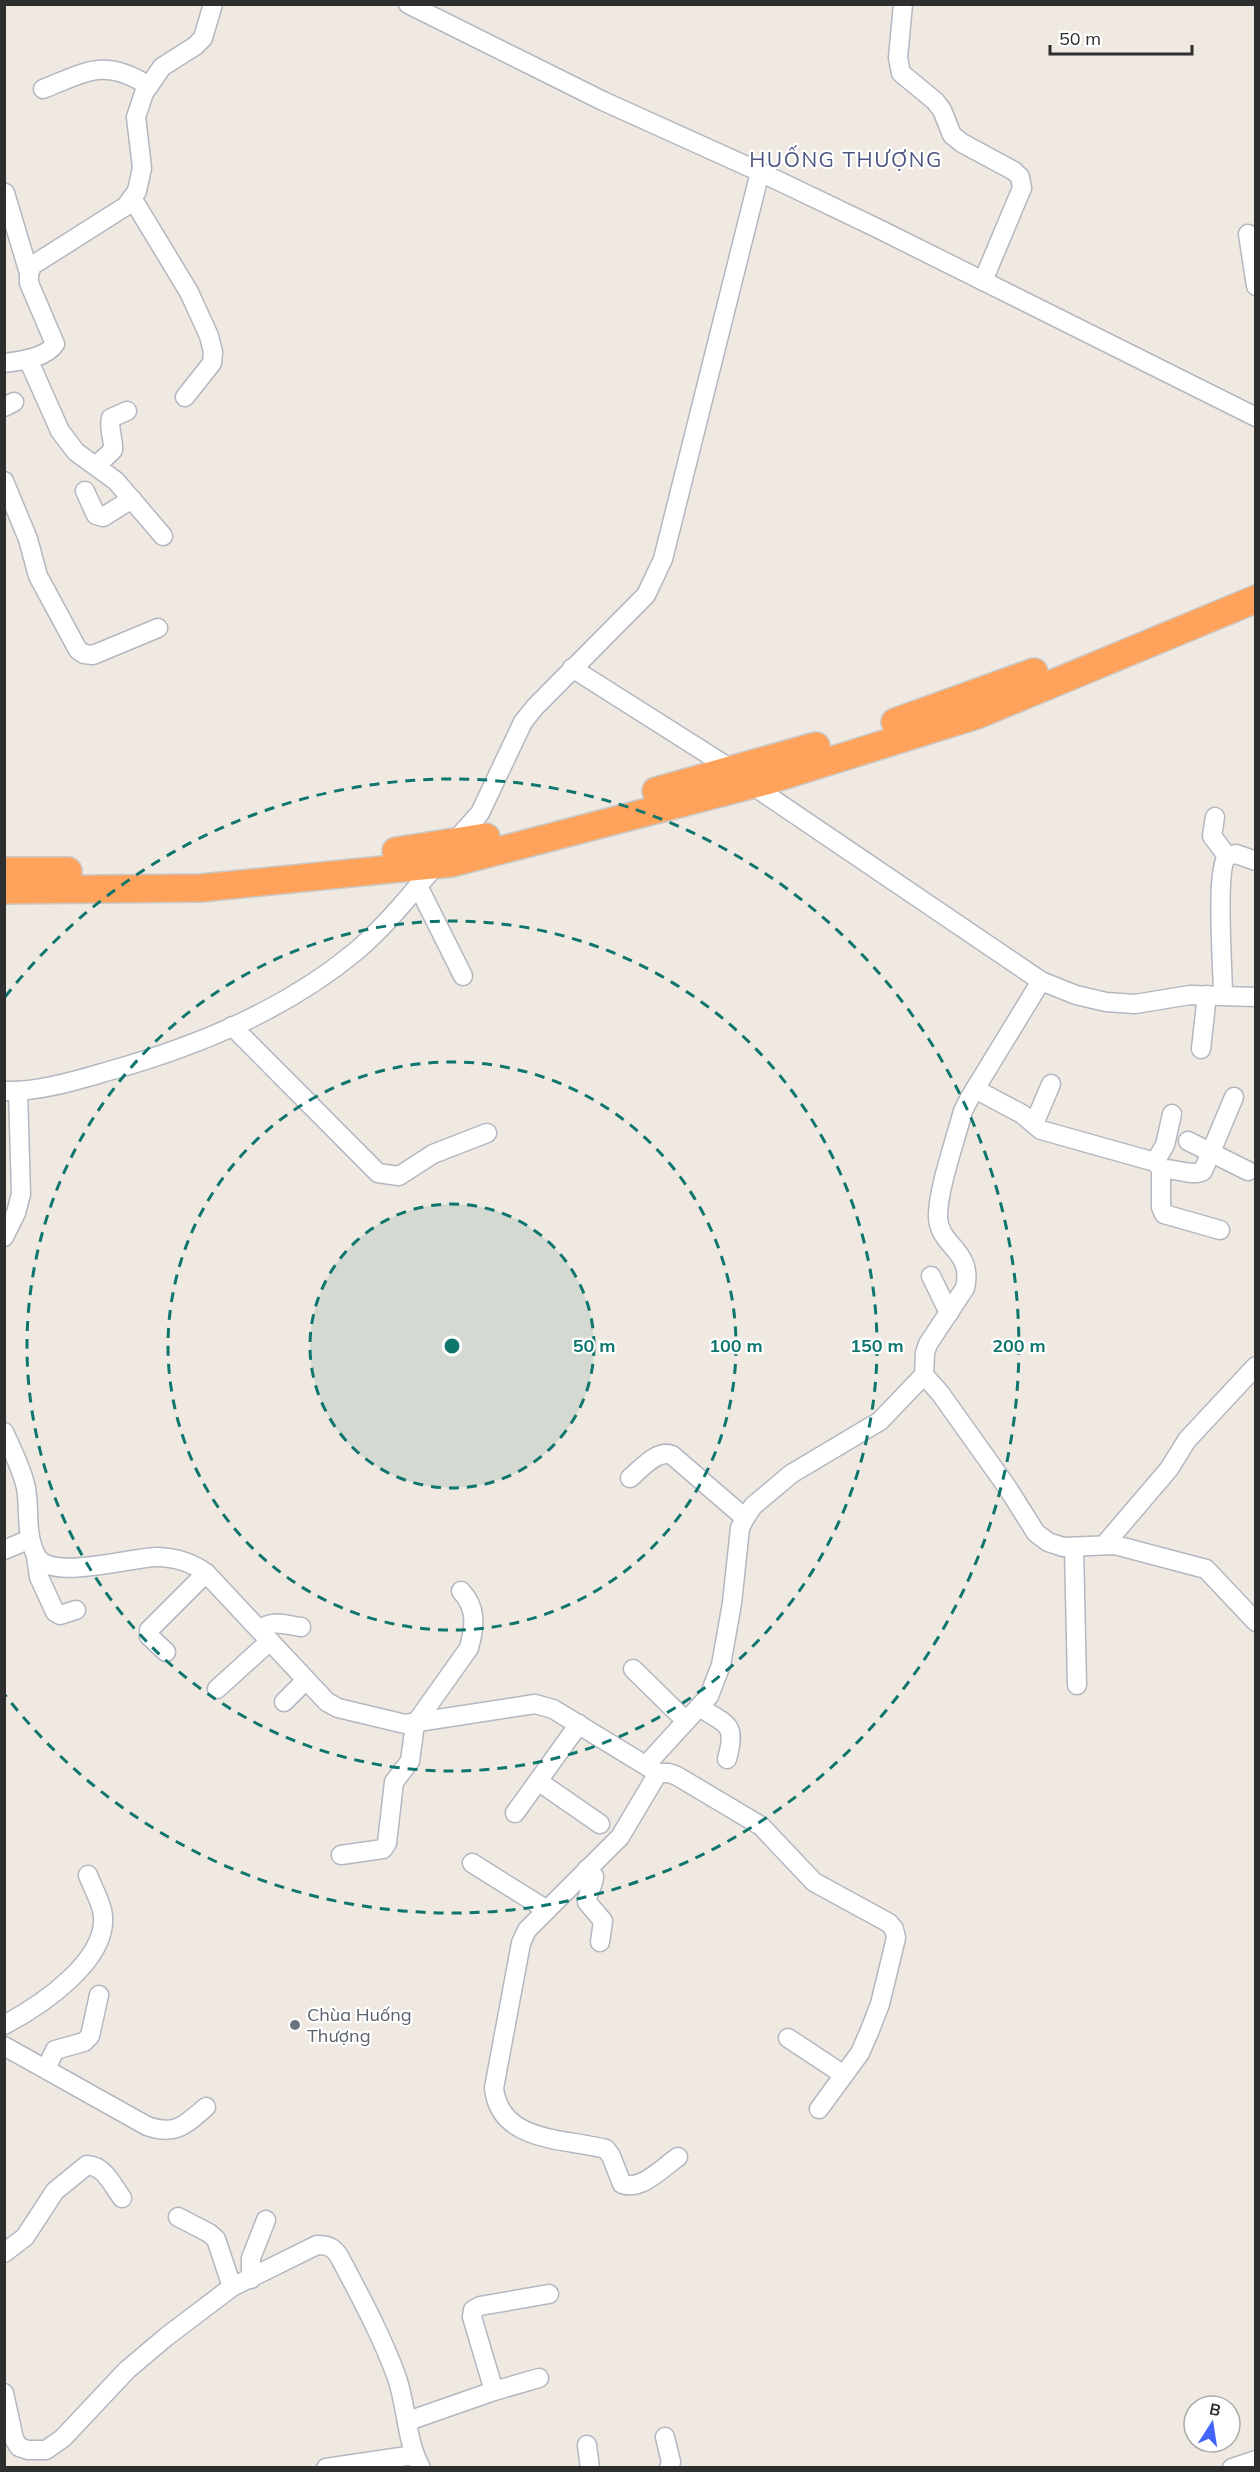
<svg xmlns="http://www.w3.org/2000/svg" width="1260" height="2472" font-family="Mulish,sans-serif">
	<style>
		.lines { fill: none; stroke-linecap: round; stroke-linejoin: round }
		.minor-casing { stroke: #b4b7c1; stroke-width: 21 }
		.highway-casing { stroke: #c9c9c9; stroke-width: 30 }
		.minor { stroke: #fff; stroke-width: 18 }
		.highway { stroke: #ffa35c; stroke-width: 27 }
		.ring { fill: none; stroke: #0f766e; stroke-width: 3; stroke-dasharray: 10 8 }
		.worship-dot { fill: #6b7280; stroke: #fff; stroke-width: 2 }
		.labels { text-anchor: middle; stroke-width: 4.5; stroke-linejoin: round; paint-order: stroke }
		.worship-label { font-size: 18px; fill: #5b616d; stroke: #fff; text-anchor: start }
		.quarter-label { font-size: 21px; letter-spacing: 1.5px; fill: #4d5680; stroke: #fff }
		.centre { fill: #0f766e; stroke: #fff; stroke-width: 3 }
		.ring-label { font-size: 18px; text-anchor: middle; font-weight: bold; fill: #0f766e; stroke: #fff; stroke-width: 4.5; stroke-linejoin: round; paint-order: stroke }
	</style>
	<rect width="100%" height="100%" fill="#efe9e1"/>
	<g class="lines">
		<defs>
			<g id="minor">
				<polyline points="408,4 603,101 760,172 879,229 1256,417"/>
				<polyline points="903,4 898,58 901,73 935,101 942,110 952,135 962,143 1014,171 1020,177 1022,188 983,281"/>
				<path d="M 43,89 C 88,71 105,58 149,86"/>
				<polyline points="132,198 189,292 209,336 213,352 212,363 185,397"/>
				<polyline points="1248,234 1256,286"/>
				<polyline points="29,273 33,265 126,206 137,191 142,168 136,117 144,93 162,67 195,46 203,38 213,4"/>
				<polyline points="28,359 60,431 76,452 116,481 163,536"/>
				<path d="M 4,363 C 20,361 46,358 55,344 L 29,283 L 29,273 L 5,193"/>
				<polyline points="4,407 14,402"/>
				<path d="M 96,466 L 113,450 C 114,439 108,429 111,418 L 127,411"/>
				<polyline points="4,481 28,539 38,576 78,650 84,654 93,655 158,628"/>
				<polyline points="85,491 96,515 103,517 132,499"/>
				<polyline points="572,668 733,770"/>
				<polyline points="752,785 1041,981 1076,995 1106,1002 1135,1004 1190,995 1256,997"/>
				<polyline points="1215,817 1212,836 1227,856"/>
				<polyline points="454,842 480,813 523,722 535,707 646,595 663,559 760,172"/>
				<polyline points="418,886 463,976"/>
				<path d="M 1223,995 C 1223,969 1215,871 1227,856 L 1236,854 L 1256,861"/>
				<polyline points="232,1026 378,1173 399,1176 433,1154 487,1133"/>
				<polyline points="1201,1049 1207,995"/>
				<polyline points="975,1089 1022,1114 1041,1130 1155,1162 1161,1169 1161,1207 1164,1214 1220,1230"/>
				<path d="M 4,1091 C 42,1092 80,1079 116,1069 C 202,1044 286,1009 355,952 C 386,926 410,895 436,865"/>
				<polyline points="1034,1124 1051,1084"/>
				<polyline points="1188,1141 1248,1171"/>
				<polyline points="1155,1162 1165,1145 1172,1114"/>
				<path d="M 1161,1169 C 1175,1168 1192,1177 1203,1171 L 1234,1097"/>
				<polyline points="4,1237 16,1213 21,1194 18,1091"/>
				<polyline points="931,1276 949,1313"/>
				<polyline points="924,1375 940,1393 1007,1487 1036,1533 1048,1542 1063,1547 1115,1545 1206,1569 1256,1622"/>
				<path d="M 4,1432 C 12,1450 22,1469 26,1488 C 30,1510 25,1534 36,1555 C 49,1583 133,1556 159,1557 C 177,1558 191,1562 206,1573 L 327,1702 L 338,1708 L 405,1724 L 535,1704 L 553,1709 L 658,1773 L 669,1773 L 677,1776 L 761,1826 L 814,1882 L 889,1923 L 894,1929 L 896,1938 L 880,2004 L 870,2030 L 860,2053 L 819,2109"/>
				<path d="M 630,1478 C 641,1469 657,1449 672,1455 L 745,1518"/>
				<polyline points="1105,1544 1169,1469 1187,1440 1256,1366"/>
				<polyline points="1074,1548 1077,1685"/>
				<polyline points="4,1550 30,1539"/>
				<polyline points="36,1557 39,1577 55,1612 60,1615 76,1610"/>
				<path d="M 260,1630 C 271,1619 286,1625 301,1627"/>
				<polyline points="166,1652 149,1636 149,1630 206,1573"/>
				<polyline points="633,1669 686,1721"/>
				<polyline points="217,1689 270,1641"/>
				<polyline points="284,1702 306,1680"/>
				<path d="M 699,1707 C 727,1725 737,1723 727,1759"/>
				<path d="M 646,1765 L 709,1696 L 721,1665 L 732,1603 L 740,1528 L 745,1518 L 753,1506 L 791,1474 L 880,1421 L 924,1375 L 925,1353 L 928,1344 L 965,1288 C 974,1250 939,1247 938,1217 C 937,1192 956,1138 963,1111 L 969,1099 L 1041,981"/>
				<path d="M 658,1773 L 620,1837 L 527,1930 L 521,1943 L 494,2088 C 500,2143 564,2138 606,2149 L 611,2156 L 622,2184 C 642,2191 663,2167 678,2157"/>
				<polyline points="538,1781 600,1824"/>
				<polyline points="515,1813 579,1724"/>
				<path d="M 341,1855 L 383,1849 L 387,1843 L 394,1782 L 410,1761 L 415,1724 L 469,1648 C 475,1626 477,1608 461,1591"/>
				<polyline points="472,1863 547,1910"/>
				<path d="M 587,1869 L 594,1876 C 594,1886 587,1892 587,1902 L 603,1921 L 600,1942"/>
				<path d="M 4,2025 C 40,2006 113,1958 102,1910 C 99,1898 92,1886 88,1875"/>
				<polyline points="788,2038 844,2075"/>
				<path d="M 4,2046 L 147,2126 C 176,2136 185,2125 206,2107"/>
				<polyline points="46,2069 55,2050 84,2042 90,2036 99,1995"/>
				<polyline points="178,2217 209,2233 216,2239 232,2287"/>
				<path d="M 4,2253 L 25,2237 L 55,2191 L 87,2165 C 105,2166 112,2185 122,2198"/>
				<polyline points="251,2279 251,2258 266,2220"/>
				<polyline points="494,2391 472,2317 473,2310 480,2306 549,2294"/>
				<path d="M 4,2393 L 14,2439 L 19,2447 L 28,2450 L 46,2450 L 63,2438 L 127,2370 L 166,2337 L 232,2287 L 317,2245 C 328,2245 333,2247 339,2256 C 360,2296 382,2336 397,2378 C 407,2407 406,2441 421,2468"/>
				<polyline points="408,2421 494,2391 539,2378"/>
				<polyline points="665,2437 671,2462 669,2468"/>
				<polyline points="587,2445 590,2468"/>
				<polyline points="326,2468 414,2455"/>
				<polyline points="1232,2468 1256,2460"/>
			</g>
			<g id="highway">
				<polyline points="895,722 1034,672"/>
				<polyline points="656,791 816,746"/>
				<polyline points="396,851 486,837"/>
				<polyline points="4,871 68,871"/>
				<polyline points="4,890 201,888 452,863 766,781 977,715 1256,599"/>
			</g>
		</defs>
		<!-- minor casing -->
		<use href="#minor" class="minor-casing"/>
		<!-- highway casing -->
		<use href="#highway" class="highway-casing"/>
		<!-- minor -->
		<use href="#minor" class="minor"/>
		<!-- highway -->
		<use href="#highway" class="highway"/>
	</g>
	<!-- distance rings -->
	<circle cx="452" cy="1346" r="142" fill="#0f766e" fill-opacity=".12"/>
	<g class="ring">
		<circle cx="452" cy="1346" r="142"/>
		<circle cx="452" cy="1346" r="284"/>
		<circle cx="452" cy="1346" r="425"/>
		<path d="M5 997A567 567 0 1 1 5 1695"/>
	</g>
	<!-- markers -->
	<circle class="worship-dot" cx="295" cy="2025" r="6"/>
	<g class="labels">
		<!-- worship labels -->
		<g class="worship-label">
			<text x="307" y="2021">Chùa Huống<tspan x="307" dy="21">Thượng</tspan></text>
		</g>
		<!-- quarter labels -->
		<g class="quarter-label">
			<text x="846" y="167">HUỐNG THƯỢNG</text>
		</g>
	</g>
	<circle cx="452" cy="1346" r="9" class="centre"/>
	<g class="ring-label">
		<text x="594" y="1352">50 m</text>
		<text x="736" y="1352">100 m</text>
		<text x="877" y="1352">150 m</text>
		<text x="1019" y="1352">200 m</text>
	</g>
	<!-- border -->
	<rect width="1260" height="2472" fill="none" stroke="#2e2e2e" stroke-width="12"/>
	<!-- north arrow -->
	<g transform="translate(1212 2424) rotate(12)"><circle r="28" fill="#ffffff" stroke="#ababab" stroke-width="1.5"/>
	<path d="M0-4.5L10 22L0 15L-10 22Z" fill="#4264fb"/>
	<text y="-9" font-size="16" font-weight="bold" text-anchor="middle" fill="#2e2e2e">B</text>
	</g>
	<!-- scale -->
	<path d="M1050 45v9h142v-9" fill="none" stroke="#2e2e2e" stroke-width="3"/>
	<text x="1059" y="45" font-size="18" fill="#2e2e2e" stroke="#ffffff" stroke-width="4.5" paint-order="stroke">50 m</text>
</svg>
